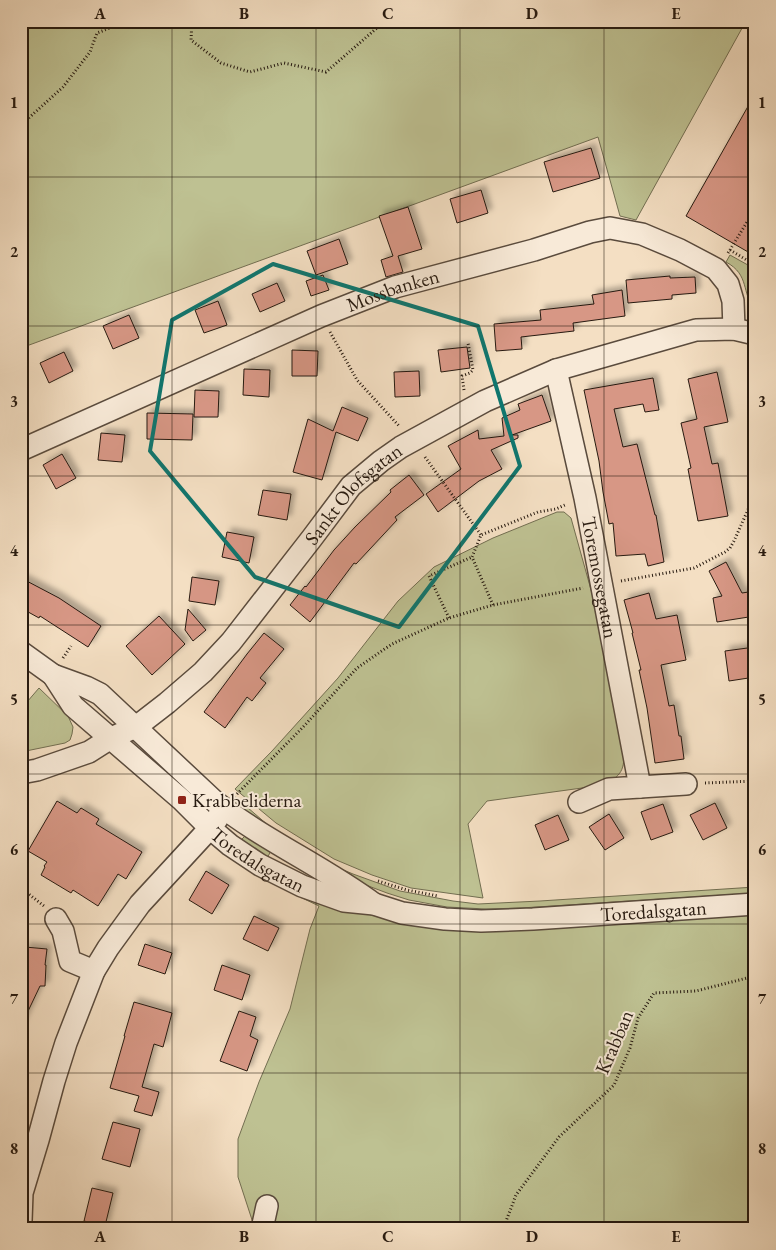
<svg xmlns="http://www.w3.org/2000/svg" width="776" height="1250" font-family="'EB Garamond',serif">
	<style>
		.green { fill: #bec192; stroke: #726e51 }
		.building { fill: #d79785; stroke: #271a10; filter: url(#shadow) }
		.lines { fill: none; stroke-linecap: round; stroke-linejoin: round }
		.minor-casing { stroke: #5a4b3d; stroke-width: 24 }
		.path { stroke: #271a10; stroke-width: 3; stroke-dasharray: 1 2.5; stroke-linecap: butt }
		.minor { stroke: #f8ead8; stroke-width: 21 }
		.marked { fill: none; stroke: #0f766e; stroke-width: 4; stroke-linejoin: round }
		.grid { fill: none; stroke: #271a10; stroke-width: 1; stroke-opacity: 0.55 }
		.poi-dot { fill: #8f2418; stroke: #f8ead8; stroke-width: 2 }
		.labels { text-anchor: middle; stroke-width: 4; stroke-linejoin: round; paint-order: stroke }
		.street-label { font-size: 20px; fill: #271a10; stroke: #f8ead8 }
		.poi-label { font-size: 20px; fill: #271a10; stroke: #f8ead8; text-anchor: start }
		.neatline { fill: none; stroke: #271a10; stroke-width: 2 }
		.grid-label { font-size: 16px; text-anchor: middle; font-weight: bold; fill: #271a10 }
	</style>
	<defs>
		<filter id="shadow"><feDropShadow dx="4.5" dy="-4.5" stdDeviation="2.5" flood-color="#0004"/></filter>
	</defs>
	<rect width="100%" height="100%" fill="#f4dfc3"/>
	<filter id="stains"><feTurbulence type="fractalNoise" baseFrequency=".004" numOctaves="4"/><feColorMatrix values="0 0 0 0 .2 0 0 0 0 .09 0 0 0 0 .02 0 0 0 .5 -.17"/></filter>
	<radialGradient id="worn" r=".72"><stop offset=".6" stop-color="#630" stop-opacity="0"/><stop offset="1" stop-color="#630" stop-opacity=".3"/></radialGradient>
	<!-- green -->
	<g class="green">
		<polygon points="21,21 746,21 636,220 620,216 598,137 21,348"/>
		<path d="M 730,255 L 755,269 L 755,311 C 741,292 750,275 726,262 Z"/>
		<path d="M 557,512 L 564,512 L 571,518 L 593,597 L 624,746 C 624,767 625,774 604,785 L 487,801 L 468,824 L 483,898 L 411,888 L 372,875 L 334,859 L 276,823 L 235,789 L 272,751 L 338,678 L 398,601 L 434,567 L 493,538 Z"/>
		<polygon points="39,688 68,716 73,727 72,734 70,740 65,743 21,752 21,709"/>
		<polygon points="233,795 269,826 327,863 353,874 400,891 453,901 478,904 540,901 755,887 755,893 521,908 486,909 447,907 409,900 387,893 350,879 226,803"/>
		<polygon points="247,834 271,851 267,858 241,843 242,839"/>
		<polygon points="299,893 501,930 755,915 755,1229 255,1229 238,1177 238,1139 259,1082 290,1009 310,929 319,906 300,897"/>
	</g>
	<!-- building -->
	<g class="building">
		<polygon points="755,94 755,256 686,216"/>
		<polygon points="591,148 600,178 553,192 544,162"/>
		<polygon points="481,190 488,213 457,223 450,199"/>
		<polygon points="408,207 422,249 398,256 403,272 386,277 381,260 393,256 379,216"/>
		<polygon points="339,239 348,264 316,275 307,251"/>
		<polygon points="323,275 329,290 311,296 306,281"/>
		<polygon points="670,276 670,278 695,277 696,293 672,295 672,299 628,303 626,280"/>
		<polygon points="277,283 285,301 260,312 252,294"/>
		<polygon points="622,290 625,316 573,323 574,331 521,337 522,349 496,351 494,324 541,320 540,310 594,304 592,295"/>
		<polygon points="218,301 227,325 204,333 195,310"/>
		<polygon points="129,315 139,338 113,349 103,326"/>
		<polygon points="467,347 470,368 441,372 438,350"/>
		<polygon points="292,350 318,351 317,376 292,376"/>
		<polygon points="64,352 73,371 49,383 40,363"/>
		<polygon points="244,369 270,370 269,397 243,395"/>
		<polygon points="419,371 420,396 395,397 394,372"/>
		<polygon points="717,372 728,422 704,427 712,464 718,463 728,516 698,521 688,469 691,468 681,423 697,419 688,379"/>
		<polygon points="653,378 659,410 645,412 643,404 614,409 623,447 637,444 655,515 656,515 664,562 648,566 645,554 616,556 613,523 609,524 603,492 599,461 584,390"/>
		<polygon points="195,390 219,391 218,417 194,417"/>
		<polygon points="542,395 551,421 512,435 518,435 518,438 491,450 502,469 479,481 438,512 426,494 461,469 448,446 478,430 479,439 504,436 502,418 520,410 518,404"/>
		<polygon points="342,407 368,418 358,441 336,432 322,480 293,472 308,419 333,431"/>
		<polygon points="147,413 193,414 192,440 147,439"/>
		<polygon points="101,433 125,435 122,462 98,460"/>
		<polygon points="62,454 76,478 56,489 43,465"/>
		<polygon points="409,475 424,495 395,517 397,520 356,564 354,563 310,622 290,605 305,586 306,587 334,550 355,527 391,492 390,490"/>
		<polygon points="263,490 291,494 287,520 258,515"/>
		<polygon points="227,532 254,537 249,563 222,557"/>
		<polygon points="726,562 742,593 755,591 755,616 717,622 713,598 722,596 709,571"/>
		<polygon points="192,577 219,581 215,605 189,601"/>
		<polygon points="21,578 59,598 101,626 88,647 40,616 39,618 21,608"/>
		<polygon points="649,593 656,619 677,615 686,660 661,665 669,706 674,705 679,736 681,736 684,759 655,763 647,708 639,670 641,670 632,633 633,633 624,600"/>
		<polygon points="188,609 206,630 193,641 185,630"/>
		<polygon points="159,616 185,644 152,675 126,646"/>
		<polygon points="264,633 284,649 260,678 266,683 252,701 247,697 225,728 204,712 247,654"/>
		<polygon points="755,647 755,677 729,681 725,651"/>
		<polygon points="57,801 77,813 81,808 99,819 96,824 142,852 126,879 118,874 98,906 73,890 71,893 41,875 45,867 44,866 47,862 28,851"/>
		<polygon points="715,803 727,828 703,840 690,815"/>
		<polygon points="663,804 673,832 651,840 641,812"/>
		<polygon points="609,814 624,838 605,850 589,827"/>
		<polygon points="558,815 569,840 545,850 535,825"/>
		<polygon points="206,871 229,885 212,914 189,900"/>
		<polygon points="254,916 279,928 268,951 243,939"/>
		<polygon points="145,944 172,953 165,974 138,965"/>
		<polygon points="25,947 47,949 45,965 46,965 45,986 40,986 21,1026 21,986"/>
		<polygon points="222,965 250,975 242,1000 214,990"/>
		<polygon points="134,1002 172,1013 163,1047 154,1044 142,1087 159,1092 152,1116 134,1111 139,1096 110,1088 125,1036 124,1036"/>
		<polygon points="239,1011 256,1017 250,1036 258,1040 247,1071 220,1061"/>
		<polygon points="113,1122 140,1129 130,1167 102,1159"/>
		<polygon points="92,1188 113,1193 105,1226 84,1221"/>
	</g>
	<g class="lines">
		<defs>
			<g id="minor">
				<path id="s1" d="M 556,370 L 585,498 L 640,787 L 609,789 L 579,802"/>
				<path id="s2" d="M 21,450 L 321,316 L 395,287 L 534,250 L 590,232 L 610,228 L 642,234 L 680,250 L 716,269 L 728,284 L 733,301 L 734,329"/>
				<path d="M 21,652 L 53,675 L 86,687 L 100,694 L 213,800 C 263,840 323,866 374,904"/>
				<path id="s3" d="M 53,675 L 73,706 L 182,800 L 210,828 L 230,845 L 260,865 L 302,886 L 344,901 L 374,904 L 402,913 L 445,919 L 481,921 L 533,919 L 755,904"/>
				<path id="s4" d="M 21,773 L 37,770 L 89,752 L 111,738 L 136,727 L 167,703 L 203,672 L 231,642 L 312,538 L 351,486 L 381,461 L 401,447 L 485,401 L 556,370 L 696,330 L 734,329 L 755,334"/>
				<polyline points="640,787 686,784"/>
				<polyline points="56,919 63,931 70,961 94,971"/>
				<polyline points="21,1221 22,1193 38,1140 54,1081 66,1043 94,971 108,948 140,904 210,828 217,819 223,808"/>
				<polyline points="262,1229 267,1206"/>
			</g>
		</defs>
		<!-- minor casing -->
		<use href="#minor" class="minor-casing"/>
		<!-- path -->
		<g class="path">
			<polyline points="192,21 191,40 221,63 250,72 284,63 326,72 385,21"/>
			<polyline points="753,71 755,71"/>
			<polyline points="21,125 63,87 90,52 97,33 128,21"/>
			<polyline points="730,250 755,265"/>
			<polyline points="728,253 755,209"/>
			<polyline points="330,332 357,380 400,427"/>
			<polyline points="464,390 462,376 470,373 473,370 468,343"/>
			<polyline points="425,457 481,535"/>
			<polyline points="621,581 694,568 725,552 730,548 734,541 755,494"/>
			<polyline points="493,605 472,557 481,535 538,512 556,509 567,504"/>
			<polyline points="21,616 22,615"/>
			<polyline points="449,618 429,576 472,557"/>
			<polyline points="63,658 71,646"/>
			<polyline points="705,783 755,781"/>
			<polyline points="237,794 304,726 357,668 392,644 449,618 493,605 583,588"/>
			<polyline points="378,881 407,890 438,896"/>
			<polyline points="21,888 44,906"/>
			<polyline points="503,1229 516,1195 559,1137 614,1085 630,1048 638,1018 654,993 696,991 755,976"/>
		</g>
		<!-- minor -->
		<use href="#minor" class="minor"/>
	</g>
	<!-- marked area -->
	<path class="marked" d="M 273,264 L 478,326 L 520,466 L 399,627 L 255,577 L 150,451 L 172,320 Z"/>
	<!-- grid -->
	<path class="grid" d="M 172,21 L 172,1229M 316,21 L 316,1229M 460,21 L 460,1229M 604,21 L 604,1229M 21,177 L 755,177M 21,326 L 755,326M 21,476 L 755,476M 21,625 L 755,625M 21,774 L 755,774M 21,924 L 755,924M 21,1073 L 755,1073"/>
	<!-- markers -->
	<rect class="poi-dot" x="177" y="795" width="10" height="10" rx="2.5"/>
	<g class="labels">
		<!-- street labels -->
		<g class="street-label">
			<text dy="7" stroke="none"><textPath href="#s2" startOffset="405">Mossbanken</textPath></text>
			<text dy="7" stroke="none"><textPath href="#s4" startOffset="445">Sankt Olofsgatan</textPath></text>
			<text dy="7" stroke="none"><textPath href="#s1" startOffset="212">Toremossegatan</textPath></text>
			<text dy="7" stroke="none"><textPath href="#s3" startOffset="278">Toredalsgatan</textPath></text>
			<text dy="7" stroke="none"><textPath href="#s3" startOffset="686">Toredalsgatan</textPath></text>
			<text transform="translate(614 1042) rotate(-67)" y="7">Krabban</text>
		</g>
		<!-- poi labels -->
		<g class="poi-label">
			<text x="192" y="807">Krabbeliderna</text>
		</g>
	</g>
	<!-- margin -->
	<rect width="776" height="1250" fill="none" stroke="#f4dfc3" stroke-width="55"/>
	<rect x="28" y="28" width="720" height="1194" class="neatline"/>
	<g class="grid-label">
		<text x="100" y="19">A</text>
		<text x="244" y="19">B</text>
		<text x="388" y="19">C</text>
		<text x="532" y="19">D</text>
		<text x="676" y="19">E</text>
		<text x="14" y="108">1</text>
		<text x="762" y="108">1</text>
		<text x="14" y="257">2</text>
		<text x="762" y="257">2</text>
		<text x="14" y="407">3</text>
		<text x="762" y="407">3</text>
		<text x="14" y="556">4</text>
		<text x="762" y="556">4</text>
		<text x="14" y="705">5</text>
		<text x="762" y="705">5</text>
		<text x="14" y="855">6</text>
		<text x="762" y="855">6</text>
		<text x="14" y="1004">7</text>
		<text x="762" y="1004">7</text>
		<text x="14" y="1154">8</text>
		<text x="762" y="1154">8</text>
		<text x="100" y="1242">A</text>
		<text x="244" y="1242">B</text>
		<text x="388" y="1242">C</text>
		<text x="532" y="1242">D</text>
		<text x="676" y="1242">E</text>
	</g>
	<rect width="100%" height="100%" filter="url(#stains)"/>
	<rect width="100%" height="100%" fill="url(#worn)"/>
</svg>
